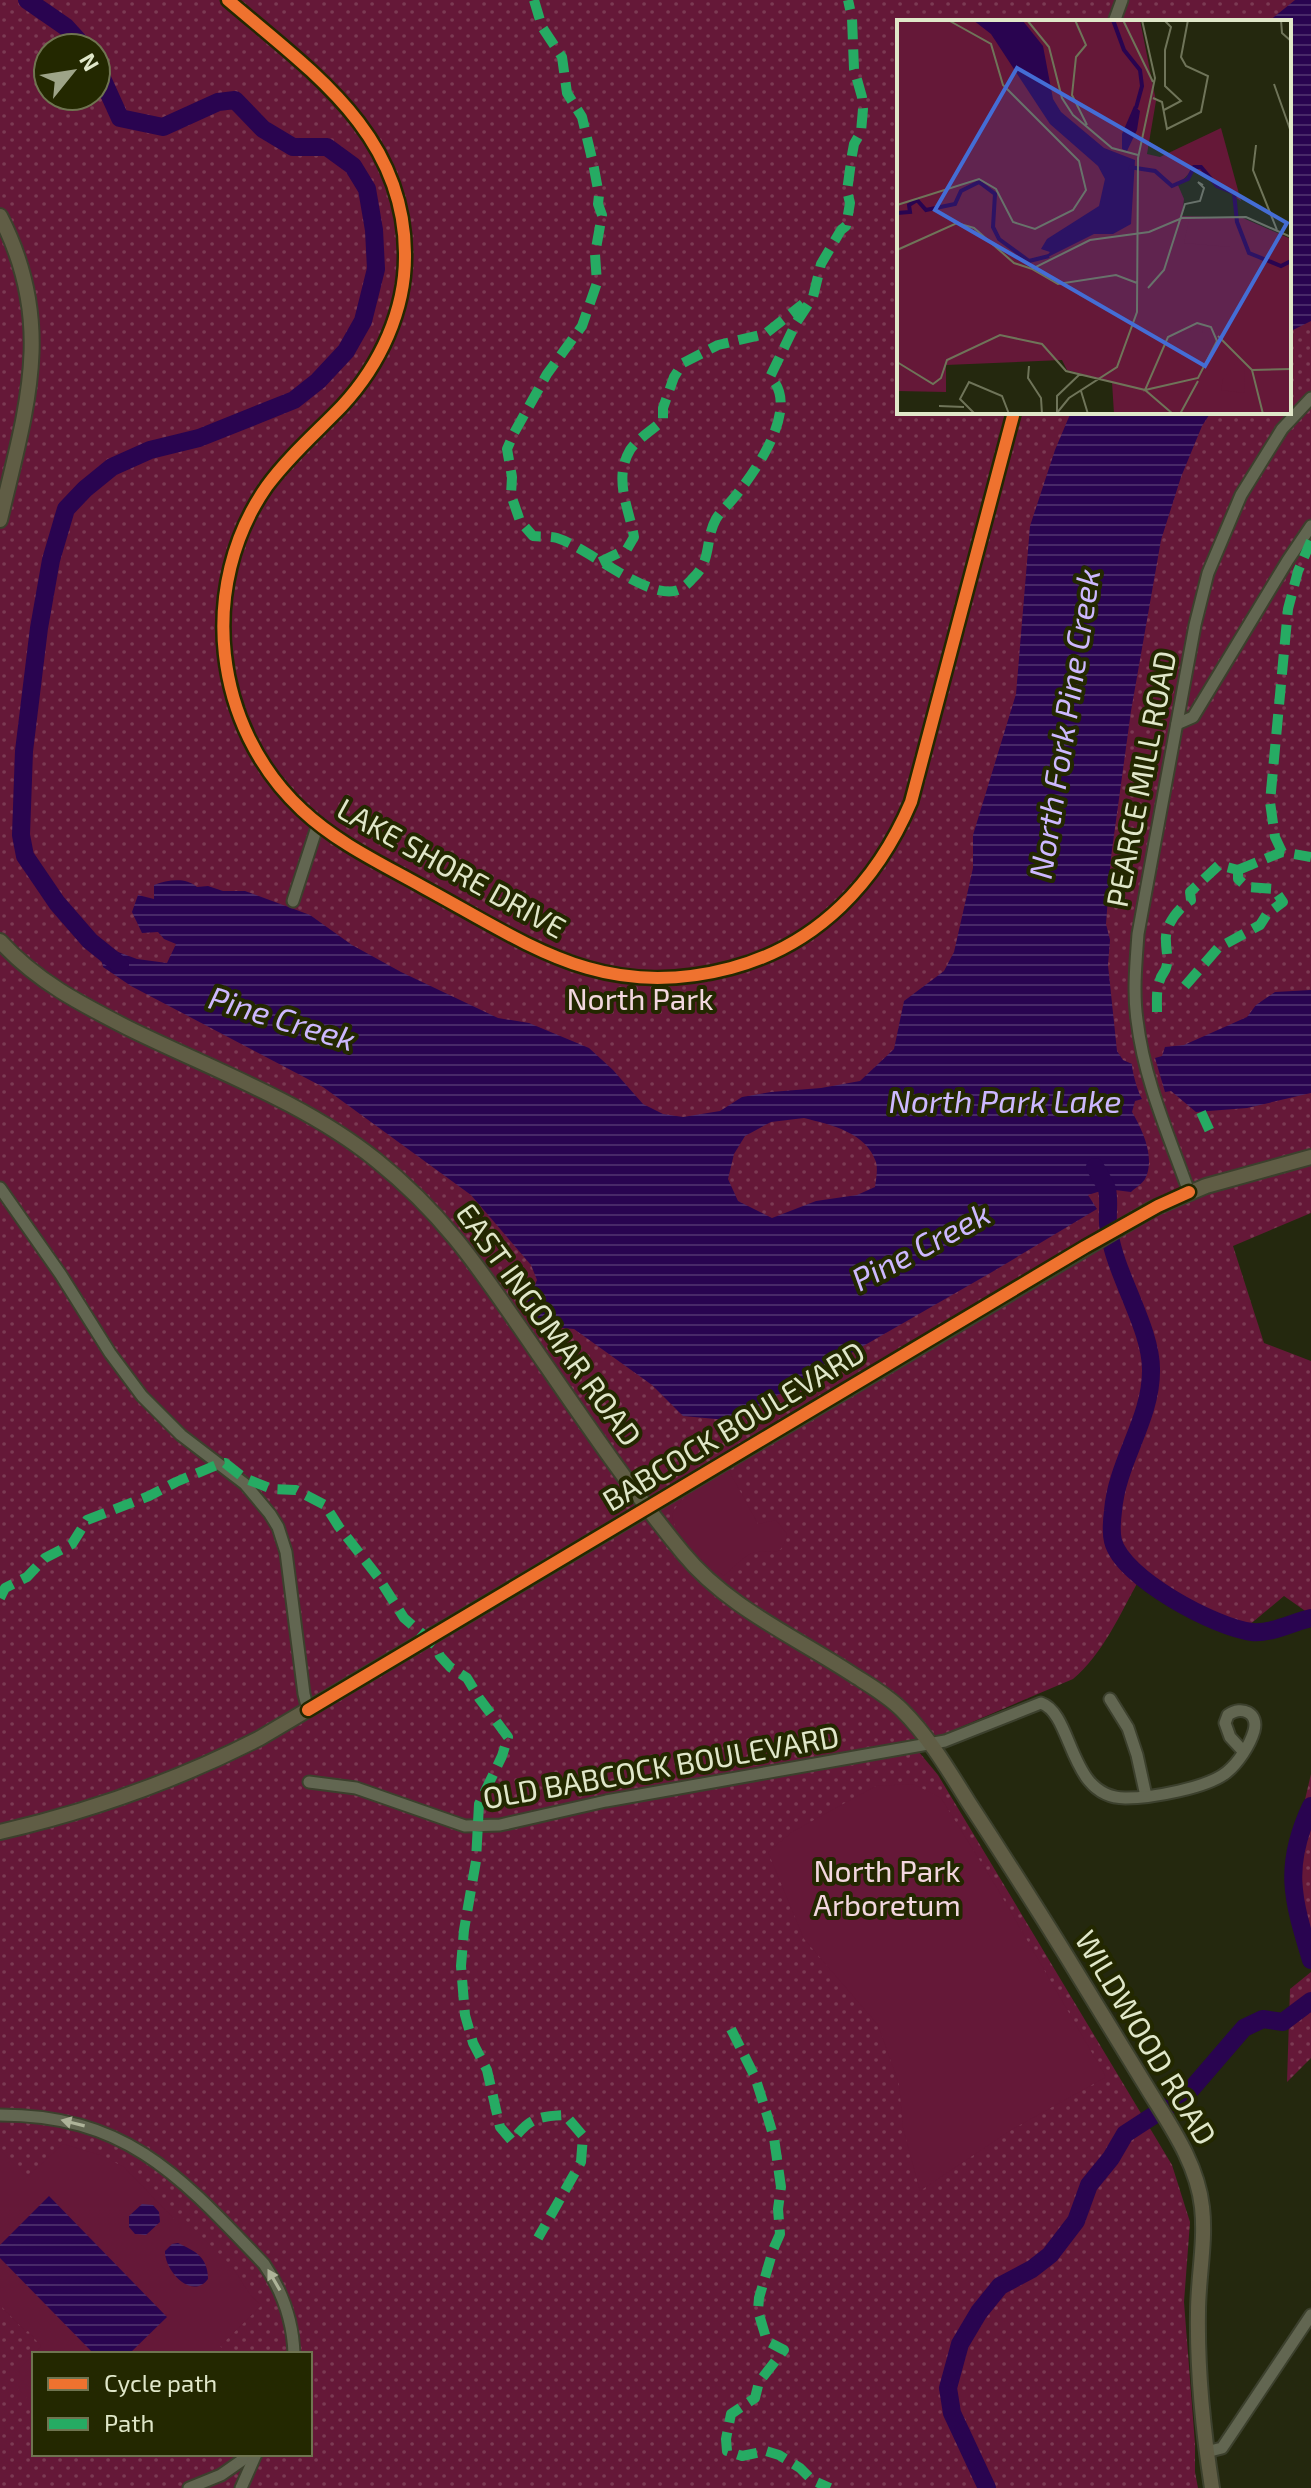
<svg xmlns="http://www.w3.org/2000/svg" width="1311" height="2488" font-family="'Exo 2',sans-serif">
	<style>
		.park { fill: url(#park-dots); fill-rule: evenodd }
		.garden { fill: #651838 }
		.water { fill: url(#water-rules); fill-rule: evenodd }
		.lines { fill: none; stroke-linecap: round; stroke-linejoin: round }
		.river { stroke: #290450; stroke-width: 18 }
		.minor-casing { stroke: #3c402d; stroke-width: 15 }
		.major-casing { stroke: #3c402d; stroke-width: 18 }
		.minor { stroke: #626651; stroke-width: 11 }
		.major { stroke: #605d45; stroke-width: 14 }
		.quiet { stroke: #26ab63; stroke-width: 10; stroke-dasharray: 20 10; stroke-linecap: butt }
		.cycleway-casing { stroke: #232800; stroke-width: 17 }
		.cycleway { stroke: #ef722f; stroke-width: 12 }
		.oneway { fill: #aeb399 }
		.labels { text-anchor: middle; stroke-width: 8; stroke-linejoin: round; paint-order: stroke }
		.street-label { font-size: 30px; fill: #e0e7c9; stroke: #232800 }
		.park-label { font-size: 30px; fill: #f3d7df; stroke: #232800 }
		.water-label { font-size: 32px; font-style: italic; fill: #cdb8ff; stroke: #232800 }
		.inset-river { fill: none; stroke: #290450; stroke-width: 4 }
		.inset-road { fill: none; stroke: #6f7459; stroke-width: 2 }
		.view { fill: #446dd5; fill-opacity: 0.15; stroke: #446dd5; stroke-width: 4 }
		.inset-edge { fill: none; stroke: #e0e7c9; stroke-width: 4 }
	</style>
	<defs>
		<pattern id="park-dots" width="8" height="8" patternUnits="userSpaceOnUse" patternTransform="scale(2)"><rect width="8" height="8" fill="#651838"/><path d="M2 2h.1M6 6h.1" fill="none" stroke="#7b3a53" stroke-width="1.8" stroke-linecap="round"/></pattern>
		<pattern id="water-rules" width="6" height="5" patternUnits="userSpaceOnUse" patternTransform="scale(2)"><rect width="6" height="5" fill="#290450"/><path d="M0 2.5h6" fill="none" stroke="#482968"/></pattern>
	</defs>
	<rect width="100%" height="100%" fill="#24280e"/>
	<!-- park -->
	<g class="park">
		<path d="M 0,0 L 1311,0 L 1311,1213 L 1233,1246 L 1264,1343 L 1311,1361 L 1311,1615 L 1284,1596 L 1242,1631 L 1139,1580 C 1120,1614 1103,1654 1073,1679 L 942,1735 L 909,1740 L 938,1775 L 1172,2165 L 1190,2222 L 1184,2302 L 1195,2444 L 1195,2472 L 1198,2488 L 0,2488 ZM 899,22 L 1289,22 L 1289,412 L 899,412 ZM 48,48 L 96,48 L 96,96 L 48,96 ZM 34,2354 L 310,2354 L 310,2454 L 34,2454 Z"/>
		<polygon points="1311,1774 1311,1961 1292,1855"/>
		<polygon points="1311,1972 1311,2058 1287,2082 1290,1989"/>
	</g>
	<!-- garden -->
	<g class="garden">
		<path d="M 729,1471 L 758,1524 L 776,1520 L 787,1534 C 781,1563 769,1546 750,1554 C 744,1557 729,1571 724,1576 L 716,1570 L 713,1571 C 698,1556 677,1537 672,1517 C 677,1494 711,1482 729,1471 Z"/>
		<polygon points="913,1784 941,1798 997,1888 1106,2077 1011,2130 920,2191 903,2128 899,2084 878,2025 804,1939 768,1852 792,1832 876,1786"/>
		<polygon points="63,2144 100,2155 124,2167 174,2219 184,2219 233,2268 249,2293 261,2306 220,2346 228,2354 34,2354 41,2346 28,2331 26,2332 0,2305 0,2150 27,2177"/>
		<polygon points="34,2354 34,2405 17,2388 17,2371"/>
	</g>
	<!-- water -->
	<g class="water">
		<polygon points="1295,0 1311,0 1311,321 1289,332 1289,22 1268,22"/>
		<path d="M 1071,412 L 1211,412 L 1202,426 L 1181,477 L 1161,540 L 1131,711 L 1111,857 L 1106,924 L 1110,940 L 1108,965 L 1117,1051 L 1123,1060 L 1132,1064 C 1132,1072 1138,1092 1142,1099 L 1135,1101 L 1132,1112 C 1142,1129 1156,1158 1145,1179 C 1142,1184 1135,1188 1131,1192 L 1107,1189 L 1088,1195 L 1097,1209 L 992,1272 L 738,1418 L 727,1420 L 683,1416 L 652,1385 L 574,1329 L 544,1326 L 527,1303 L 537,1280 L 531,1265 L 471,1195 L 323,1087 L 131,986 L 103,967 L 99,950 L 107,948 L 137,959 L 167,963 L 176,944 L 164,939 L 158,932 L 142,933 L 132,912 L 138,895 L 154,899 L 154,885 C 168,880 185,877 197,887 L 208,886 L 223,891 L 245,891 L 310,915 L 352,945 L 401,972 L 498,1018 L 529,1023 L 589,1048 L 613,1070 L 643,1104 L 663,1114 L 683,1117 L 720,1111 L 742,1097 L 771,1092 L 821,1088 L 860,1081 L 894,1049 L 904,1001 L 944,971 L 954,952 L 973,868 L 973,835 L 1016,694 L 1030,526 L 1055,450 ZM 804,1118 C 831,1125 866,1132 876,1162 C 878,1170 876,1180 875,1187 L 857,1195 L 816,1201 L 772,1218 L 738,1201 L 728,1179 L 734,1154 L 745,1136 L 771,1122 Z"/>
		<polygon points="1311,990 1311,1093 1247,1108 1196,1112 1171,1091 1165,1092 1155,1058 1162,1056 1165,1047 1184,1045 1247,1017 1256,1005 1275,992"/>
		<polygon points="49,2196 167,2317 129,2354 94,2354 0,2258 0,2245"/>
		<polygon points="142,2204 153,2205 159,2212 160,2222 146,2235 135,2234 129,2227 129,2216"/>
		<path d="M 178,2243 C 195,2251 208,2257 208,2279 C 192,2301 164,2270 165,2251 L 172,2244 Z"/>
	</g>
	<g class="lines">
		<!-- river -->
		<g class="river">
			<polyline points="27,0 66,27 85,48"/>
			<polyline points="96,65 120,118 163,127 218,102 235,100 263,129 293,147 327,147 353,166 367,189 374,230 376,269 363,321 346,351 318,381 294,400 199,438 150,450 112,467 85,489 66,509 51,560 39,628 24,751 21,835 25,856 57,903 90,941 120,965"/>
			<path d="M 1095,1167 C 1099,1174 1104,1182 1107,1189 C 1110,1202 1106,1218 1109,1231 C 1115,1275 1152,1329 1151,1371 C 1151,1420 1117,1461 1113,1511 C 1112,1519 1111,1533 1113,1541 C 1122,1578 1216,1628 1252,1632 C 1271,1634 1293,1622 1311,1618"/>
			<path d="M 1311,1806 C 1283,1866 1292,1898 1311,1960"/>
			<polyline points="987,2488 952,2413 948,2388 960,2344 979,2312 1000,2286 1032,2269 1050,2255 1076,2221 1089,2185 1111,2158 1125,2134 1188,2093 1244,2028 1263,2019 1283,2022 1311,2001"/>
		</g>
		<defs>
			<g id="minor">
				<path d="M 228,0 C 311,71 404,133 405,253 C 406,310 380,365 342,406 C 317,432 289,456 267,486 C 197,586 213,727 302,810 C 337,843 382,864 423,887 C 530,945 603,1002 731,968 C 818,945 877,882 911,802 L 1014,412"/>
				<polyline points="1114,22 1122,0"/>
				<polyline points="1177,724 1193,717 1288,560 1311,526"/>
				<polyline points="293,901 318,824"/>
				<polyline points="0,1188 61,1275 110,1353 142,1396 181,1435 245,1484 270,1514 278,1527 286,1552 304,1694 308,1710"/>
				<path d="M 1189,1192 C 1169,1136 1144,1080 1137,1020 C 1133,992 1136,962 1138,934 L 1195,625 L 1208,573 L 1241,495 L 1282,429 L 1311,398"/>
				<polyline points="1110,1699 1128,1728 1137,1755 1146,1796"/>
				<path d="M 309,1782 L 356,1788 L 465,1826 L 500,1825 L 606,1801 L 945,1741 L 1041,1703 C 1074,1714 1068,1799 1126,1798 C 1151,1798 1208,1788 1227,1772 C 1238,1763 1250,1745 1254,1731 C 1259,1713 1242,1705 1228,1715 L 1225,1723 L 1230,1737 L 1243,1751"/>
				<path d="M 0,2115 C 128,2115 182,2178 264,2264 C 283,2292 293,2321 294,2354"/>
				<polyline points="1206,2452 1222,2448 1311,2315"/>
				<polyline points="189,2488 221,2475 251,2454"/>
				<polyline points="241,2488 256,2454"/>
			</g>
			<g id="major">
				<path d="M 0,216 C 56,324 26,409 0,520"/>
				<path d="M 0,941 C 36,981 81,1004 128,1028 C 211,1069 304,1102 376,1160 C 445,1215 481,1271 530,1342 C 579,1413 628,1486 683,1553 C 727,1607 794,1636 852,1674 C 869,1685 887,1695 902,1710 C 929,1737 949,1771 969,1803 C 1001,1852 1033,1902 1064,1952 C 1092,1997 1118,2041 1146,2086 C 1169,2124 1197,2162 1202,2207 C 1206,2242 1198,2277 1198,2312 C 1197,2370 1203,2430 1212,2488"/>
				<path d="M 0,1832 C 91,1811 176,1781 260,1738 L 1152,1209 L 1206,1186 L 1311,1157"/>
			</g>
		</defs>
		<!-- minor casing -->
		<use href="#minor" class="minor-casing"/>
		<!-- major casing -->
		<use href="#major" class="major-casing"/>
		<!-- minor -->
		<use href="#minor" class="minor"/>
		<!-- major -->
		<use href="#major" class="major"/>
		<!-- quiet -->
		<g class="quiet">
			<path d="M 534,0 L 542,27 L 562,57 L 567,93 L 582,117 L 593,163 L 599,195 L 598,204 L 602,215 L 595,254 L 597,283 L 582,326 L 547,374 L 514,433 L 507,449 L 512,477 L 511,495 L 520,521 L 533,536 C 540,537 550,536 557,538 C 587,547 648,601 678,590 C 683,588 689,583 692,579 C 713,560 704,541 716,519 C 720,512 727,506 732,500 C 754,474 802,407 770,377 L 796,323 L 813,297 L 821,264 L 841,230 L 846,226 L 850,203 L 847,191 L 852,155 L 854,144 L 861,132 L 863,109 L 862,97 L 854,69 L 852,18 L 848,0"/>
			<path d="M 600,562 L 627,549 L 634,537 C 629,508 613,479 630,450 C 637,439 654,429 663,420 L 663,408 L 674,377 L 683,363 L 718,345 L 765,334 L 803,304"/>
			<polyline points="1282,852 1275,837 1270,802 1288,609 1298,571 1311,541"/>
			<polyline points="1238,870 1282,852 1311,857"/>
			<polyline points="1185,986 1218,948 1260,925 1267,914 1283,902 1274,889 1247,887 1238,879 1238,870"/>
			<path d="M 1157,1012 C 1157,1001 1156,989 1160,980 C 1161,975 1165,972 1166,968 C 1169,959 1166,951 1166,942 C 1164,926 1178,908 1191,900 L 1190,892 L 1219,865 L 1238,870"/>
			<polyline points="1201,1112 1212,1136"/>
			<path d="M 0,1598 L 5,1588 L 27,1577 L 45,1558 L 72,1544 L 87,1520 L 149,1496 L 176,1482 L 219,1464 L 225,1463 L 244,1478 L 272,1489 L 296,1490 L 325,1505 L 339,1527 L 378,1577 L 404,1618 L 435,1645 L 440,1656 L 450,1667 L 467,1678 L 479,1698 L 508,1737 L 502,1756 L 479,1804 L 476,1861 L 464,1930 L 461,1966 L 465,2015 L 473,2043 L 487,2070 L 500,2127 L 512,2141 C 529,2119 537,2116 565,2115 L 583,2136 L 581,2162 L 538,2238"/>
			<polyline points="731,2029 755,2077 768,2118 774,2138 781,2187 778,2209 780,2234 773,2250 759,2298 758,2311 767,2341 784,2350 759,2382 755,2398 731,2414 726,2439 727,2451 742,2456 766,2451 779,2455 800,2468 812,2480 830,2488"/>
		</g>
		<defs>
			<g id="cycleway">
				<path d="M 228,0 C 311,71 404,133 405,253 C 406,310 380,365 342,406 C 317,432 289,456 267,486 C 197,586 213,727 302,810 C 337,843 382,864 423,887 C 530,945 603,1002 731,968 C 818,945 877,882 911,802 L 1014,412"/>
				<polyline points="308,1710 1085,1247 1158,1206 1189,1192"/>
			</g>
		</defs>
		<!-- cycleway casing -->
		<use href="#cycleway" class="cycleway-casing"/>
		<!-- cycleway -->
		<use href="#cycleway" class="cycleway"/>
	</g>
	<!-- one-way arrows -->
	<defs><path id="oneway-solid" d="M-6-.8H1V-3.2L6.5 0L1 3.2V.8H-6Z" transform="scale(2)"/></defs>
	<g class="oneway">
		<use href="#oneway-solid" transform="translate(73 2123) rotate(-166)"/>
		<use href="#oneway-solid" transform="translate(274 2280) rotate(-120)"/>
	</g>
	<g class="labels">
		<!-- street labels -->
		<g class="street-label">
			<text transform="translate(1142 779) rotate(-79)" y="10">PEARCE MILL ROAD</text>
			<text transform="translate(451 869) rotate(29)" y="10">LAKE SHORE DRIVE</text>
			<text transform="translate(548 1325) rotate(54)" y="10">EAST INGOMAR ROAD</text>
			<text transform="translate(734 1427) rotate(-31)" y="10">BABCOCK BOULEVARD</text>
			<text transform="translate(661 1768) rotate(-10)" y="10">OLD BABCOCK BOULEVARD</text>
			<text transform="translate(1145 2038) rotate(59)" y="10">WILDWOOD ROAD</text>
		</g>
		<!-- park labels -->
		<g class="park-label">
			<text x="640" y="1010">North Park</text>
			<text x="887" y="1882">North Park<tspan x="887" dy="34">Arboretum</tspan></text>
		</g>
		<!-- water labels -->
		<g class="water-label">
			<text transform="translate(1065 724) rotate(-81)" y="11">North Fork Pine Creek</text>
			<text transform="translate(282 1019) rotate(17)" y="11">Pine Creek</text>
			<text x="1005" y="1113">North Park Lake</text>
			<text transform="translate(921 1247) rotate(-28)" y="11">Pine Creek</text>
		</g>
	</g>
	<!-- overview -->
	<g transform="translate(897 20)">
		<rect width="394" height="394" fill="#24280e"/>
		<path d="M 0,0 L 243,0 L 259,81 L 250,134 L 263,137 L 324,108 L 344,181 L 297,148 L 281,165 L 287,179 L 285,196 L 346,198 L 394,219 L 394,394 L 217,394 L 215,362 L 170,350 L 165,340 L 49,345 L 49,372 L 0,371 Z" fill="#651838"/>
		<path d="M 292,200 L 333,200 L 333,227 L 287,223 ZM 305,306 L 306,313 L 314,311 L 317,324 L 310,334 L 272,334 L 274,317 ZM 341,340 L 348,345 L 347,373 L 324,370 L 326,359 Z" fill="#651838"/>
		<path d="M 76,0 L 126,1 L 146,26 L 156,79 L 164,92 L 207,128 L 238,140 L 234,204 L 216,214 L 197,214 L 147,239 L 153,232 L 144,229 L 150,219 L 202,186 L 208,159 L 201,146 L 153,104 L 94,14 ZM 237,86 L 243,91 L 240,110 L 230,131 L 225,129 L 225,114 Z" fill="#290450"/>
		<path class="inset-river" d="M 216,0 L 227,30 L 243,50 L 245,66 L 239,88M 232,147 L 258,151 L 275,166 L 291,159 L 297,147 L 304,147 L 320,166 L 337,173 L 340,202 L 352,233 L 384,246 L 394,241M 0,193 L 13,192 L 12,185 L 20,180 L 29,190 L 58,184 L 64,171 L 82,162 L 98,174 L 96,207 L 102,219 L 132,241 L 152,236"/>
		<path class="inset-road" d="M 130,0 L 152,27 L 165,78 L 176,95 L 215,128 L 241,135M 178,0 L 189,25 L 179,37 L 175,75 L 190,105M 226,0 L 256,62M 267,0 L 274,7 L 268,30 L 268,66 L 284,81 L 267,90M 384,0 L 385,13 L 394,21M 377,64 L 394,112M 256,78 L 265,82 L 270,109 L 304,92 L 311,56 L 289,46 L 284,37 L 291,0M 359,125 L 356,150 L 380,210M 0,185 L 82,159 L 99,169 L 116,202 L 138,209 L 176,190 L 189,170 L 182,141 L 106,65 L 94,24 L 51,0M 0,230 L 60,203 L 77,208 L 117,243 L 135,249 L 193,220 L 252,212 L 285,198 L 349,197 L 394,217M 135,249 L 161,264 L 219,255 L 240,263M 251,268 L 267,250 L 288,184 L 303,181 L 307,168 L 301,162 L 306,165M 300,303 L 314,307 L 320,321 L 301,358 L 248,370 L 271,317 ZM 321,316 L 355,350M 0,342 L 36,364 L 44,358 L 50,340 L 103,315 L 145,324 L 169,351 L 248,370 L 276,394M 132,346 L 131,358 L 144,378 L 145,394M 184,371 L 191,394M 42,386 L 67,387M 160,392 L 160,376 L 183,354M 78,394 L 63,379 L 72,362 L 105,376 L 112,394M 159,394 L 172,378 L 220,347 L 240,292 L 241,138 L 258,58 L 245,0M 283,394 L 301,361M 366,394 L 355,350 L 394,349"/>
		<path class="view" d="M 120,48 L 390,203 L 308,346 L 38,190 Z"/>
		<rect width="394" height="394" class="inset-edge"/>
	</g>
	<!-- legend -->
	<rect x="32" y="2352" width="280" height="104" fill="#232800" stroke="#6f7450" stroke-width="2"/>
	<rect x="48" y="2378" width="40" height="12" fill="#ef722f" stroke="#6f7450" stroke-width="2"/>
	<text x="104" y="2392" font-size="24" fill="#e0e7c9">Cycle path</text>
	<rect x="48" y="2418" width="40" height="12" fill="#26ab63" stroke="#6f7450" stroke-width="2"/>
	<text x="104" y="2432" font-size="24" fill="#e0e7c9">Path</text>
	<!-- north arrow -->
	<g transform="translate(72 72) rotate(60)"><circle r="38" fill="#232800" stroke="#6f7450" stroke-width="2"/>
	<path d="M0-6L14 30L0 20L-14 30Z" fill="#9ea488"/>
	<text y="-12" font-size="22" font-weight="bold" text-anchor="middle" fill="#e0e7c9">N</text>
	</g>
</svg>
